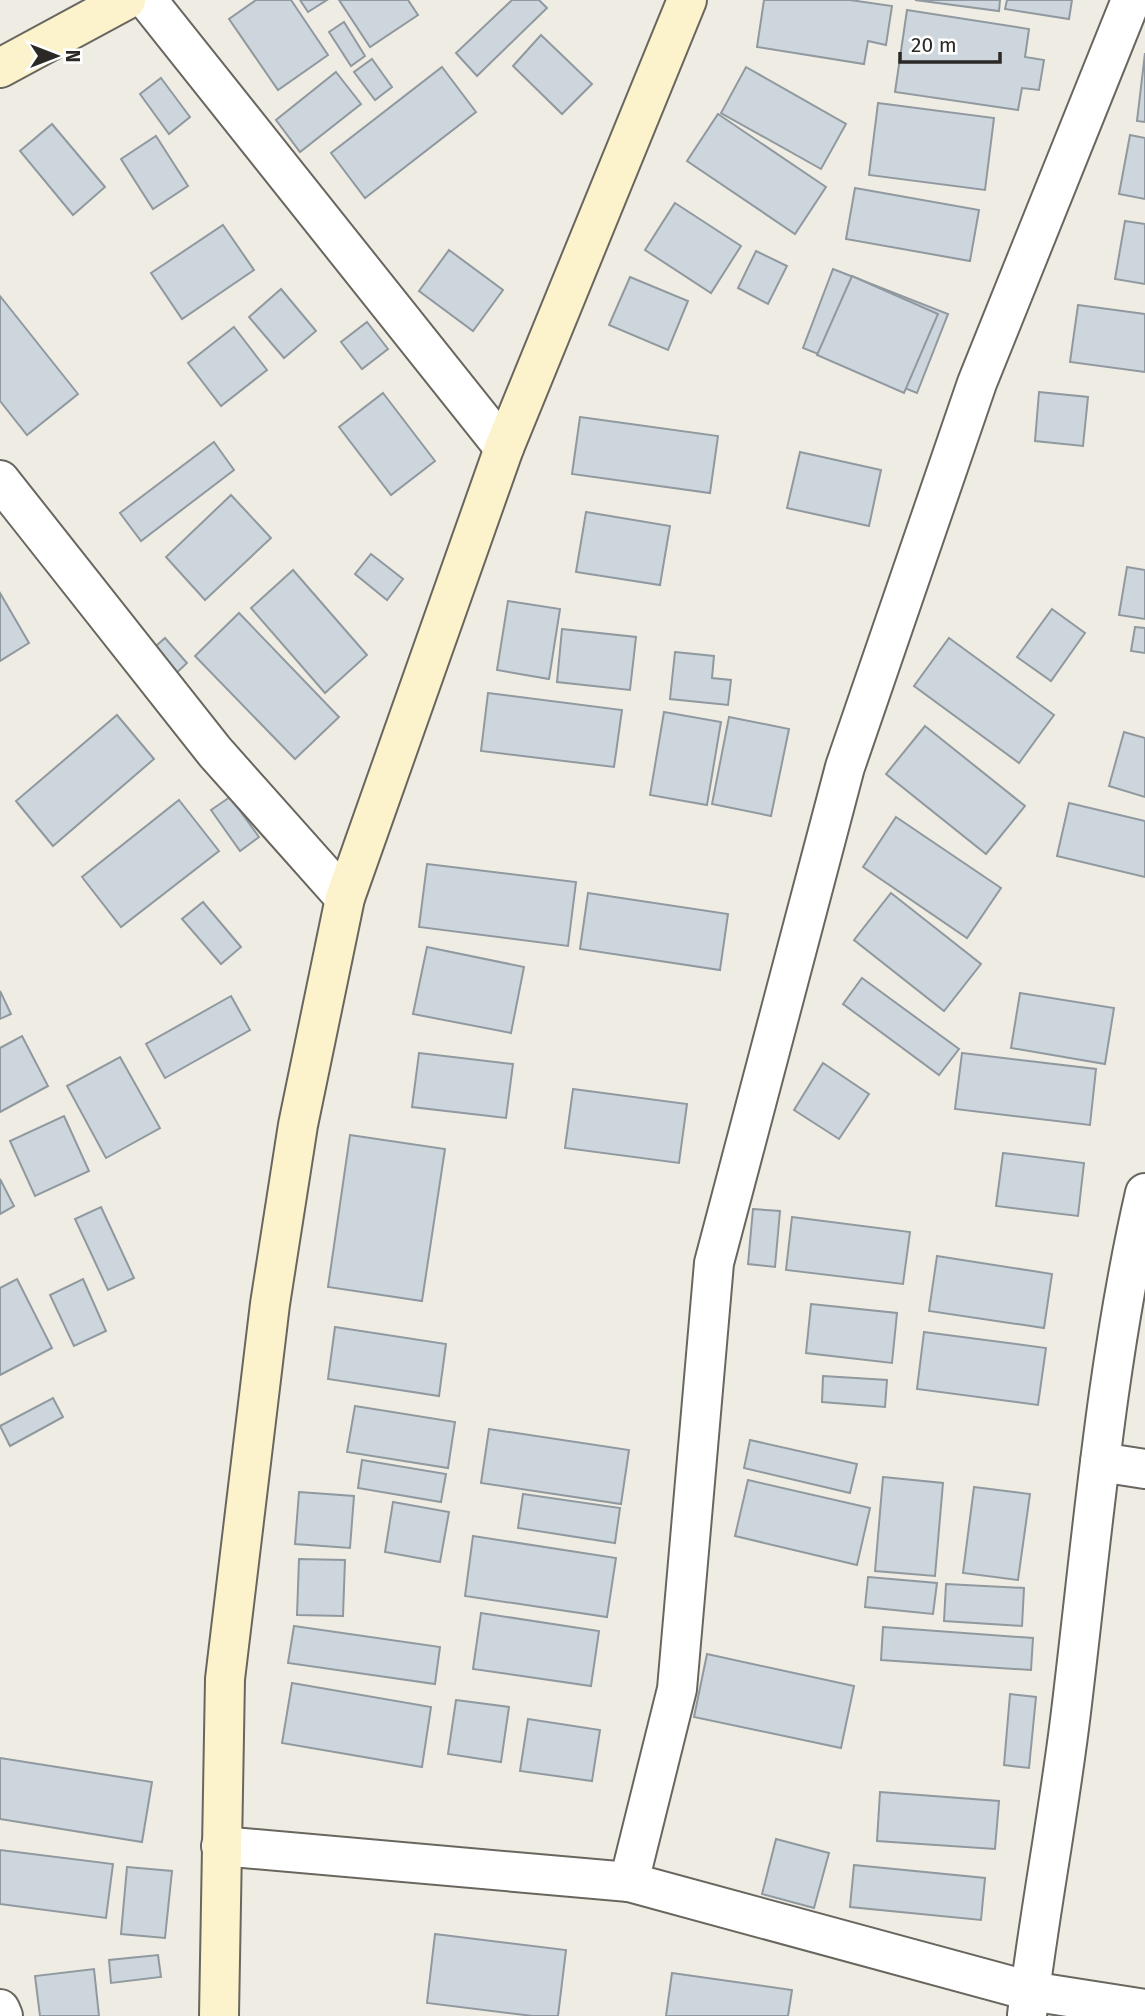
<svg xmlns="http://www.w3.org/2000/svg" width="1145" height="2016" font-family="'Fira Sans',sans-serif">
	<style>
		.building { fill: #cdd6dc; stroke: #90999f; stroke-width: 2 }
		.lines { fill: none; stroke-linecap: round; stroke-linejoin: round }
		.street-casing { stroke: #68665e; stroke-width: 42 }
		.secondary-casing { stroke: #68665e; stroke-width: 42 }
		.street { stroke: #fff; stroke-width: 38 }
		.secondary { stroke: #fcf2cb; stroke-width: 38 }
	</style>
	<rect width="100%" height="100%" fill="#efede3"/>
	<!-- building -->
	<g class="building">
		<polygon points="256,0 291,0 328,55 278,90 229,19"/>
		<polygon points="300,0 327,0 308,12"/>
		<polygon points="339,0 408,0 418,15 370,47"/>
		<polygon points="512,0 539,0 547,8 477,76 456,53"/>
		<polygon points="764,0 850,0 892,6 886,45 868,41 864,64 757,47"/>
		<polygon points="915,0 1000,0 999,11"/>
		<polygon points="1007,0 1072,0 1069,19 1005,9"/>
		<polygon points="907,10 1029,29 1025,57 1044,60 1039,90 1022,88 1018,110 895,92"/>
		<polygon points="344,22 365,56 351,66 329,32"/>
		<polygon points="541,35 592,84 562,114 513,66"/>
		<polygon points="1145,53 1145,122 1137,121"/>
		<polygon points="372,59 392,87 375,100 354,72"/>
		<polygon points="442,67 476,112 365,198 331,153"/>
		<polygon points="746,67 846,124 821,169 721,113"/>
		<polygon points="336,72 361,104 300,152 276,120"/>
		<polygon points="161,78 190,117 169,134 140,94"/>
		<polygon points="878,103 994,118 985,190 869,175"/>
		<polygon points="718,114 826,187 795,234 687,161"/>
		<polygon points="52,124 105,187 73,215 20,151"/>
		<polygon points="1130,135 1145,138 1145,199 1119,194"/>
		<polygon points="156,136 188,186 153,209 121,159"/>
		<polygon points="855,188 979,210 970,261 846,239"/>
		<polygon points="675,203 741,246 711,293 645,250"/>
		<polygon points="1125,221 1145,224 1145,284 1115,279"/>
		<polygon points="223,225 254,270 182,319 151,273"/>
		<polygon points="449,250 503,290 473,331 419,291"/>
		<polygon points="756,251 787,266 768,304 738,288"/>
		<polygon points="833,269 948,314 917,393 803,348"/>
		<polygon points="852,276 938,314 904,393 817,355"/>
		<polygon points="630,277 688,301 668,350 609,325"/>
		<polygon points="281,289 316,331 284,358 249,317"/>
		<polygon points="0,296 78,394 27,435 0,401"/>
		<polygon points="1078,305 1145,314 1145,372 1070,362"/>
		<polygon points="367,322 388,349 362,369 341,342"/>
		<polygon points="234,327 267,370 221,406 188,363"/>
		<polygon points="1039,392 1088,397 1083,446 1035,441"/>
		<polygon points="383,393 435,461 391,495 339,427"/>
		<polygon points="580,417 718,436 710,493 572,474"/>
		<polygon points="214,442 234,470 141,541 120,513"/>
		<polygon points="800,452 881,470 869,526 787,508"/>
		<polygon points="231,495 271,538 205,600 166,557"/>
		<polygon points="586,512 670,526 660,585 576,572"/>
		<polygon points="371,554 403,579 387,600 355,574"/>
		<polygon points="1127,567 1145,570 1145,619 1119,615"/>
		<polygon points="293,570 367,655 325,693 251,608"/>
		<polygon points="0,593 29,643 0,661"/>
		<polygon points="508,601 560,609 549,679 497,670"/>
		<polygon points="1052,609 1085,633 1051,681 1017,657"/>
		<polygon points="239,613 339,717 295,759 195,656"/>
		<polygon points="1135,627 1145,628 1145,653 1131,651"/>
		<polygon points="562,629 636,637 630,690 557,682"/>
		<polygon points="165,638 187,663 171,678 148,653"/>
		<polygon points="949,638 1054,715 1019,763 914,686"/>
		<polygon points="675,652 714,656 712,678 731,680 728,705 670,699"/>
		<polygon points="488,693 622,710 614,767 481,751"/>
		<polygon points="664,712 721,722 707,805 650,795"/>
		<polygon points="117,715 154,759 53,846 16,801"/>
		<polygon points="729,717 789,729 771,816 712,804"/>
		<polygon points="925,726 1025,806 986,854 886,774"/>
		<polygon points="1124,732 1145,738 1145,797 1109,786"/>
		<polygon points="230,797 259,837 240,851 211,810"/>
		<polygon points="179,800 219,851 121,927 82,877"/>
		<polygon points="1069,803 1145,821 1145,877 1057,856"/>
		<polygon points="896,817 1001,888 967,938 863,867"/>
		<polygon points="427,864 576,882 568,946 419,927"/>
		<polygon points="588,893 728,914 720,970 580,949"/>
		<polygon points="891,893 981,964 944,1011 854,940"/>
		<polygon points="203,902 241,947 221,964 182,919"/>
		<polygon points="427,947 524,967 511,1033 413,1014"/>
		<polygon points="862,978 959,1049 939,1075 843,1004"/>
		<polygon points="0,991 11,1014 0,1019"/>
		<polygon points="1020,993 1114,1008 1105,1064 1011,1048"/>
		<polygon points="231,996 250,1030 165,1078 146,1044"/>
		<polygon points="22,1036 48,1086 0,1112 0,1048"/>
		<polygon points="419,1053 513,1064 506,1118 412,1107"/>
		<polygon points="962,1053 1096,1069 1090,1125 955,1109"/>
		<polygon points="120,1057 160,1128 106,1158 67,1086"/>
		<polygon points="823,1063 869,1094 839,1139 794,1110"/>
		<polygon points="573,1089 687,1104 679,1163 565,1148"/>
		<polygon points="64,1116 89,1171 35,1196 10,1141"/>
		<polygon points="350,1135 445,1149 422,1301 328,1287"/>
		<polygon points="1003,1153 1084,1163 1078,1216 996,1206"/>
		<polygon points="0,1179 14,1206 0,1214"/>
		<polygon points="101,1207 134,1278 108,1290 75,1219"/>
		<polygon points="753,1209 780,1211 775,1267 748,1264"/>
		<polygon points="792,1217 910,1232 903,1284 786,1270"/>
		<polygon points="937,1256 1052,1274 1044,1328 929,1311"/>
		<polygon points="17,1279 52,1348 0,1375 0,1288"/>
		<polygon points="83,1279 106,1331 74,1346 50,1295"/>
		<polygon points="811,1304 897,1313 892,1363 806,1353"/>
		<polygon points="335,1327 446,1344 439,1396 328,1379"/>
		<polygon points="924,1332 1046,1348 1038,1405 917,1389"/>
		<polygon points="823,1376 887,1380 885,1407 822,1402"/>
		<polygon points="53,1398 63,1417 10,1446 0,1426"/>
		<polygon points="355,1406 455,1422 448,1468 347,1452"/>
		<polygon points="489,1429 629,1450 621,1504 481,1483"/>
		<polygon points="750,1440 857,1464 850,1493 744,1468"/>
		<polygon points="362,1460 446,1474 441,1502 358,1488"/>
		<polygon points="883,1477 943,1483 935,1576 875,1571"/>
		<polygon points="748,1480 870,1508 857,1565 735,1536"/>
		<polygon points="974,1487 1030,1494 1018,1580 963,1573"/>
		<polygon points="299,1492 354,1496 350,1548 295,1544"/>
		<polygon points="523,1494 620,1508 615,1543 518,1528"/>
		<polygon points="393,1502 449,1512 440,1562 385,1552"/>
		<polygon points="473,1536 616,1558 607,1617 465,1596"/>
		<polygon points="299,1559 345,1560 343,1616 297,1615"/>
		<polygon points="868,1577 937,1583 933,1614 865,1607"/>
		<polygon points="946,1584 1024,1588 1022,1626 944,1621"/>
		<polygon points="481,1613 599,1631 591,1686 473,1669"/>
		<polygon points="294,1626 440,1647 435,1684 288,1663"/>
		<polygon points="883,1627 1033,1638 1031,1670 881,1660"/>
		<polygon points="707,1654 854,1686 841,1748 694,1717"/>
		<polygon points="292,1683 431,1707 422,1767 282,1743"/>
		<polygon points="1010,1694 1036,1697 1029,1768 1004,1765"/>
		<polygon points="456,1700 509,1707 501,1762 448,1754"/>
		<polygon points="528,1719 600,1730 592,1781 520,1771"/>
		<polygon points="0,1758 152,1782 142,1842 0,1819"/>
		<polygon points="880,1792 999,1801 995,1849 877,1841"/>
		<polygon points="776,1839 829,1853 814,1908 762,1894"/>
		<polygon points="0,1850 113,1864 106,1918 0,1904"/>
		<polygon points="854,1865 985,1878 981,1920 850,1907"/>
		<polygon points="127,1867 172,1871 165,1938 121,1934"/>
		<polygon points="435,1934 566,1950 558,2016 533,2016 427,2003"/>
		<polygon points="158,1955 161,1977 111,1983 109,1960"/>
		<polygon points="94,1969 99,2016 40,2016 35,1976"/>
		<polygon points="672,1973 792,1990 788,2016 666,2016"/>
	</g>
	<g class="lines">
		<defs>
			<g id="street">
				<polyline points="147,0 504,448"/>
				<polyline points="0,480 215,752 345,898"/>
				<polyline points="1100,1462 1145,1469"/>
				<polyline points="221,1846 629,1882 1030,1991 1145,2009"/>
				<polyline points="629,1882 677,1689 714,1263 845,767 977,383 1131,0"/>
				<polyline points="0,2009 3,2016"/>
				<path d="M 1027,2015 C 1039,1914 1059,1813 1071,1712 C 1092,1539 1106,1363 1145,1193"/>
			</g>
			<g id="secondary">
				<polyline points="0,68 126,0"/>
				<polyline points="219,2016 225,1679 270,1304 298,1125 345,898 504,448 687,0"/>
			</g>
		</defs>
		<!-- street casing -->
		<use href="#street" class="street-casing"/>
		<!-- secondary casing -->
		<use href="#secondary" class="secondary-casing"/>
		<!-- street -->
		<use href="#street" class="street"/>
		<!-- secondary -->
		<use href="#secondary" class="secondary"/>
	</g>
	<!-- north arrow -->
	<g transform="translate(56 56) rotate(90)" stroke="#ffffff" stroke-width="5" paint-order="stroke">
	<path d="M0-5L12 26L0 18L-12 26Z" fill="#2a2925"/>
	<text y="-10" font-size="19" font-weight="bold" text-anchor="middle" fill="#2a2925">N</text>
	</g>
	<!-- scale -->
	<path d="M900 52v10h100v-10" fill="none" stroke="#2a2925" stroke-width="3.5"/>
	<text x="911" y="52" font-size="21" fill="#2a2925" stroke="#ffffff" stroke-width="5" paint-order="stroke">20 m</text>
</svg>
